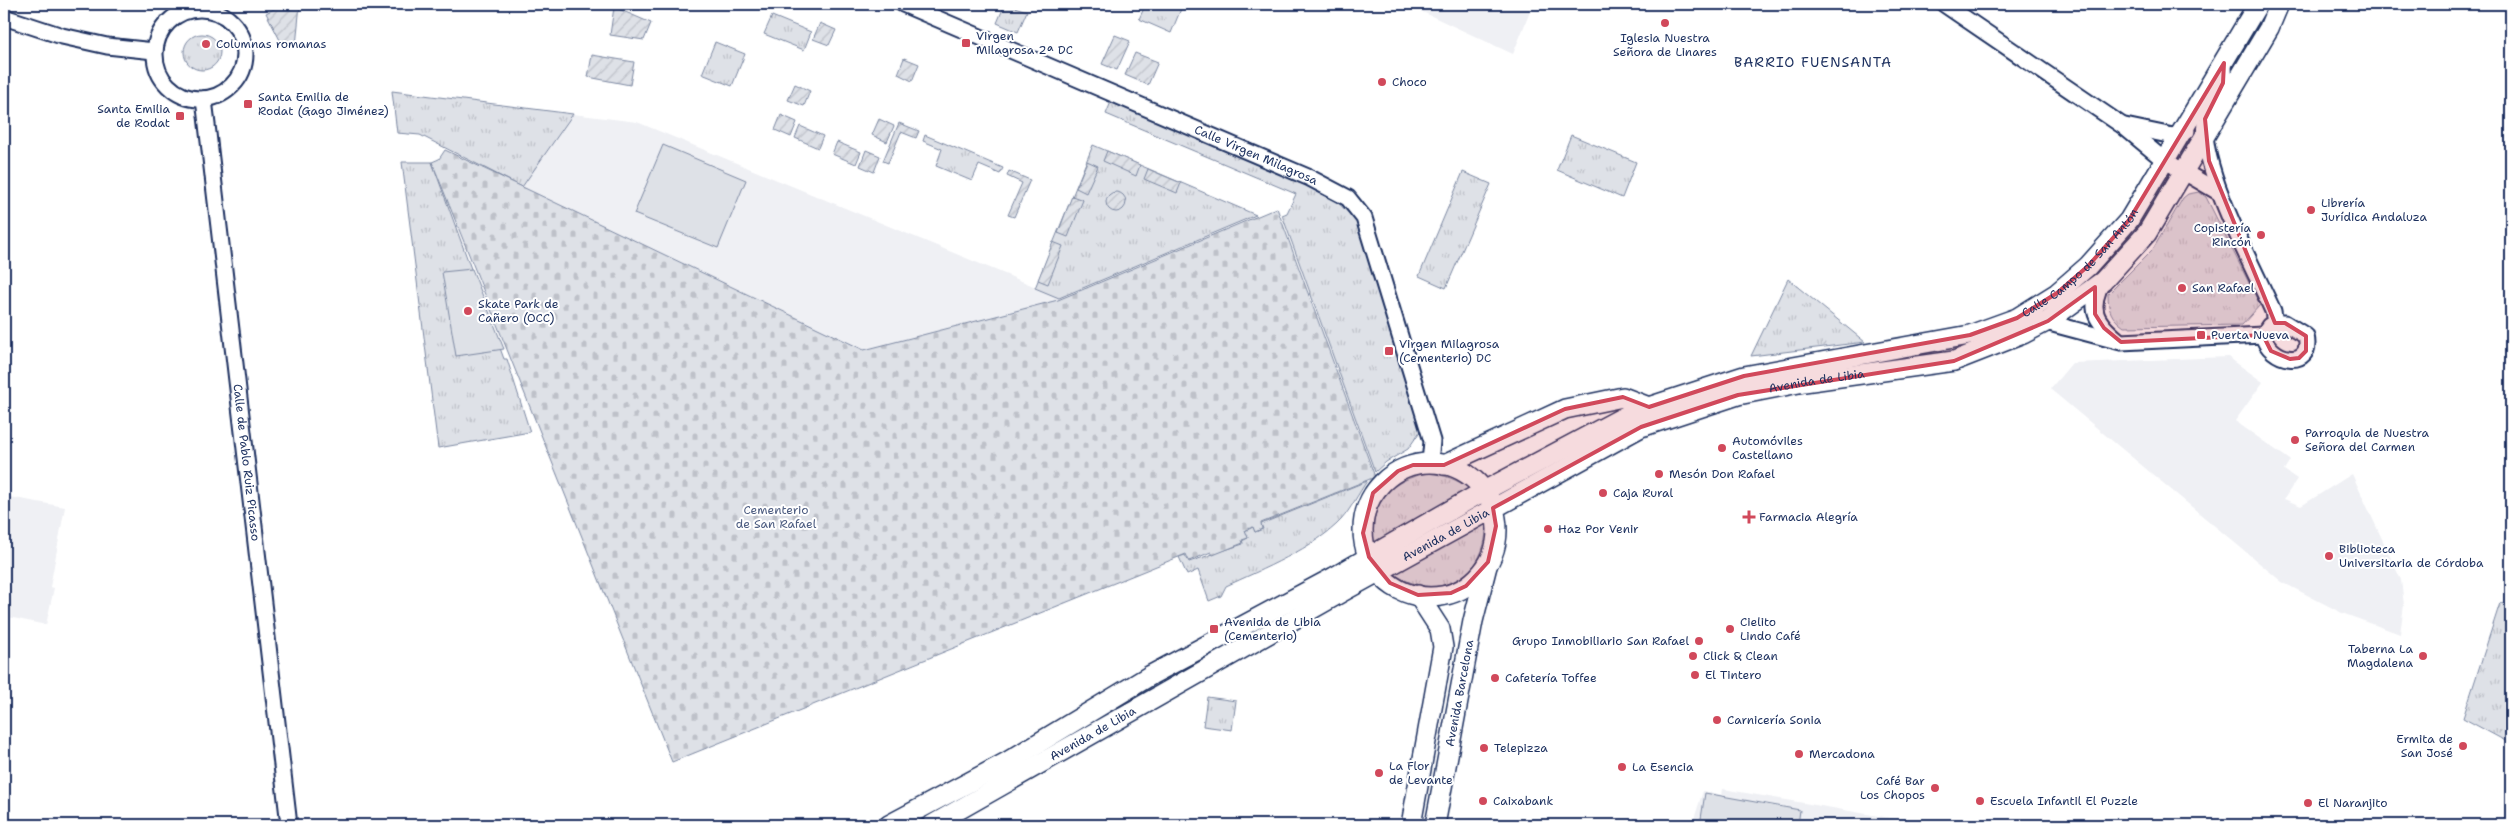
<svg xmlns="http://www.w3.org/2000/svg" width="2515" height="829" font-family="'Shantell Sans',sans-serif">
	<style>
		.built { fill: #eff0f4 }
		.grass { fill: url(#grass-tufts); stroke: #7c88a2 }
		.cemetery { fill: url(#cemetery-stones); stroke: #7c88a2 }
		.garden { fill: url(#garden-furrows); stroke: #7c88a2 }
		.pitch { fill: #dee1e7; stroke: #7c88a2 }
		.lines { fill: none; stroke-linecap: round; stroke-linejoin: round }
		.tertiary-casing { stroke: #1b2f5e; stroke-width: 19 }
		.primary-casing { stroke: #1b2f5e; stroke-width: 22 }
		.tertiary { stroke: #fff; stroke-width: 15 }
		.primary { stroke: #fff; stroke-width: 19 }
		.marked { fill: #d1495b; fill-opacity: 0.2; stroke: #d1495b; stroke-width: 4; stroke-linejoin: round }
		.poi-dot { fill: #d1495b; stroke: #fff; stroke-width: 2 }
		.labels { text-anchor: middle; stroke-width: 4; stroke-linejoin: round; paint-order: stroke }
		.poi-label { font-size: 12px; fill: #1b2f5e; stroke: #fff; text-anchor: start }
		.street-label { font-size: 12px; fill: #1b2f5e; stroke: #fff }
		.park-label { font-size: 12px; fill: #4c5c80; stroke: #fff }
		.neighbourhood-label { font-size: 14px; letter-spacing: 1px; fill: #1b2f5e; stroke: #fff }
	</style>
	<defs>
		<pattern id="grass-tufts" width="24" height="20" patternUnits="userSpaceOnUse" patternTransform="scale(1.25)"><rect width="24" height="20" fill="#dee1e7"/><path d="M3 7l-1-3M5 7V3M7 7l1-3M15 17l-1-3M17 17v-4M19 17l1-3" fill="none" stroke="#bec1c9"/></pattern>
		<pattern id="cemetery-stones" width="16" height="16" patternUnits="userSpaceOnUse" patternTransform="scale(1.25)"><rect width="16" height="16" fill="#dee1e7"/><path d="M2 7V4a2 2 0 0 1 4 0v3zM10 15v-3a2 2 0 0 1 4 0v3z" fill="#bec1c9"/></pattern>
		<pattern id="garden-furrows" width="10" height="10" patternUnits="userSpaceOnUse" patternTransform="scale(1.25)"><rect width="10" height="10" fill="#dee1e7"/><path d="M-1 1l2-2M0 10L10 0M9 11l2-2" fill="none" stroke="#bec1c9"/></pattern>
	</defs>
	<rect width="100%" height="100%" fill="#fff"/>
	<filter id="ink" filterUnits="userSpaceOnUse"><feTurbulence type="fractalNoise" baseFrequency=".02" numOctaves="2"/><feDisplacementMap in="SourceGraphic" scale="10" xChannelSelector="R" yChannelSelector="G"/><feConvolveMatrix kernelMatrix="1 2 1 2 8 2 1 2 1" color-interpolation-filters="sRGB"/></filter>
	<g filter="url(#ink)">
		<!-- built -->
		<g class="built">
			<polygon points="1410,4 1533,4 1513,54 1410,6"/>
			<polygon points="573,114 637,122 1053,294 1070,285 1066,296 1058,300 864,350 522,187"/>
			<polygon points="2228,357 2263,382 2235,421 2290,460 2284,470 2297,479 2284,499 2301,506 2352,474 2401,580 2404,605 2400,634 2342,613 2282,582 2050,389 2072,363"/>
			<polygon points="4,496 65,507 50,587 54,588 46,625 4,616"/>
			<polygon points="1723,789 1930,825 1692,825 1703,791 1722,795"/>
		</g>
		<!-- grass -->
		<g class="grass">
			<polygon points="1005,4 1027,11 1018,32 997,23"/>
			<polygon points="1146,4 1183,4 1171,33 1139,19"/>
			<polygon points="772,16 811,32 804,50 764,34"/>
			<circle cx="202" cy="52" r="18"/>
			<polygon points="715,42 745,54 732,86 702,74"/>
			<polygon points="392,91 573,114 522,187 420,135 397,133"/>
			<polygon points="1111,102 1307,185 1334,199 1355,219 1369,245 1417,405 1421,430 1408,449 1386,462 1375,472 1282,215 1287,213 1296,194 1106,114"/>
			<polygon points="925,135 1003,168 1000,174 979,165 972,181 936,166 942,149 923,141"/>
			<polygon points="1571,135 1636,162 1622,198 1557,170"/>
			<polygon points="1093,145 1256,215 1059,298 1035,288"/>
			<polygon points="402,162 432,162 504,359 507,359 530,432 438,448"/>
			<polygon points="1463,172 1491,184 1446,288 1419,276"/>
			<path d="M 2199,192 L 2206,197 L 2260,305 L 2242,325 L 2124,327 C 2111,318 2108,310 2108,294 L 2153,249 L 2183,198 L 2188,194 Z"/>
			<polygon points="1788,279 1865,342 1751,356"/>
			<path d="M 1428,473 C 1445,475 1456,479 1470,489 L 1374,543 C 1369,504 1389,480 1428,473 Z"/>
			<path d="M 1367,481 C 1358,494 1351,509 1341,520 C 1316,547 1259,571 1226,586 L 1221,596 L 1209,601 L 1198,570 L 1187,575 L 1179,557 L 1185,555 L 1189,562 L 1243,544 L 1242,541 L 1248,538 L 1245,531 L 1253,527 L 1255,532 L 1263,529 L 1261,524 Z"/>
			<path d="M 1486,521 C 1489,576 1439,605 1393,573 Z"/>
			<polygon points="2500,603 2511,605 2511,744 2463,718"/>
			<polygon points="1207,697 1236,701 1232,730 1203,726"/>
		</g>
		<!-- cemetery -->
		<polygon class="cemetery" points="445,150 864,350 1058,300 1277,208 1375,477 1261,523 1262,529 1255,532 1253,527 1245,530 1248,538 1242,540 1243,543 1213,555 1211,552 1189,561 1186,554 672,762 432,162 439,159"/>
		<!-- garden -->
		<g class="garden">
			<polygon points="284,4 300,4 296,46 282,44 266,13"/>
			<polygon points="614,7 651,23 644,40 610,35"/>
			<polygon points="820,23 836,30 829,45 813,39"/>
			<polygon points="1115,35 1130,41 1117,70 1102,64"/>
			<polygon points="1135,53 1158,62 1148,85 1125,75"/>
			<polygon points="592,55 634,62 630,85 588,77"/>
			<polygon points="904,58 919,64 912,81 898,74"/>
			<polygon points="795,84 810,91 804,106 788,100"/>
			<polygon points="781,115 797,122 791,137 775,130"/>
			<polygon points="879,119 894,126 887,142 872,135"/>
			<polygon points="899,123 919,131 916,138 901,132 888,163 883,161"/>
			<polygon points="800,126 823,136 818,148 795,138"/>
			<polygon points="837,142 861,152 856,164 832,154"/>
			<polygon points="866,150 880,156 874,172 860,166"/>
			<polygon points="1107,151 1140,165 1136,176 1103,161"/>
			<polygon points="1087,161 1098,166 1086,193 1076,188"/>
			<polygon points="1148,169 1181,183 1177,193 1144,179"/>
			<polygon points="1009,171 1030,180 1014,217 1008,215 1022,183 1007,176"/>
			<circle cx="1116" cy="202" r="10"/>
			<polygon points="1072,196 1083,200 1068,237 1058,233"/>
			<path d="M 2153,198 L 2158,201 C 2130,245 2094,279 2052,310 Z"/>
			<polygon points="1053,242 1063,246 1048,284 1038,280"/>
		</g>
		<!-- pitch -->
		<g class="pitch">
			<polygon points="663,145 746,180 718,248 634,214"/>
			<polygon points="472,269 504,349 456,356 442,272"/>
			<polygon points="1705,793 1800,810 1798,825 1700,825"/>
		</g>
		<g class="lines">
			<defs>
				<g id="tertiary">
					<path id="s1" d="M 903,4 L 1310,178 L 1348,198 L 1364,218 L 1432,441 L 1430,463"/>
					<polyline points="1944,4 2123,126 2164,160 2220,193"/>
					<circle cx="200" cy="54" r="45"/>
					<polyline points="4,17 62,36 107,46 154,51"/>
					<path d="M 2224,63 C 2224,69 2225,76 2223,82 C 2220,96 2206,105 2205,120 C 2200,169 2252,264 2273,311 L 2275,323"/>
					<path id="s2" d="M 204,99 L 289,825"/>
					<polyline points="2125,126 2173,136 2187,131"/>
					<path d="M 2102,282 C 2088,309 2095,321 2118,340"/>
					<polyline points="2038,320 2121,342 2263,335"/>
					<path d="M 2275,323 L 2285,323 L 2306,336 C 2314,370 2269,362 2263,335 L 2269,326 Z"/>
				</g>
				<g id="primary">
					<circle cx="1430" cy="530" r="67"/>
					<polyline points="1444,465 1565,409 1623,397 1649,407"/>
					<path id="s3" d="M 889,825 L 1007,762 L 1151,675 L 1334,577 L 1484,491 L 1633,412 L 1744,376 L 1970,335 L 2017,318 L 2057,293 L 2088,266 L 2129,220 L 2258,4"/>
					<path id="s4" d="M 932,825 L 1342,592 L 1641,427 L 1738,395 L 1804,382 L 1954,361 L 2023,334 L 2048,321 L 2103,281 L 2147,233 L 2269,28 L 2279,4"/>
					<polyline points="1411,825 1443,647 1440,629 1418,595"/>
					<path id="s5" d="M 1435,825 L 1473,621 L 1487,566"/>
				</g>
			</defs>
			<!-- tertiary casing -->
			<use href="#tertiary" class="tertiary-casing"/>
			<!-- primary casing -->
			<use href="#primary" class="primary-casing"/>
			<!-- tertiary -->
			<use href="#tertiary" class="tertiary"/>
			<!-- primary -->
			<use href="#primary" class="primary"/>
		</g>
	</g>
	<!-- marked area -->
	<path class="marked" d="M 2224,63 L 2223,83 L 2205,119 L 2209,161 L 2275,323 L 2285,323 L 2306,336 L 2306,351 L 2299,358 L 2290,359 L 2271,351 L 2263,335 L 2121,342 L 2104,328 L 2095,314 L 2095,287 L 2048,321 L 1954,361 L 1738,395 L 1641,427 L 1493,508 L 1496,526 L 1488,562 L 1466,586 L 1451,593 L 1418,595 L 1390,583 L 1369,557 L 1363,533 L 1373,493 L 1398,471 L 1413,465 L 1444,465 L 1565,409 L 1623,397 L 1649,407 L 1744,376 L 1970,335 L 2017,318 L 2057,293 L 2088,266 L 2129,220 Z"/>
	<!-- markers -->
	<g class="poi-dot">
		<circle cx="1665" cy="23" r="5"/>
		<rect x="961" y="38" width="10" height="10" rx="2.5"/>
		<circle cx="206" cy="44" r="5"/>
		<circle cx="1382" cy="82" r="5"/>
		<rect x="243" y="99" width="10" height="10" rx="2.5"/>
		<rect x="175" y="111" width="10" height="10" rx="2.5"/>
		<circle cx="2311" cy="210" r="5"/>
		<circle cx="2261" cy="235" r="5"/>
		<circle cx="2182" cy="288" r="5"/>
		<circle cx="468" cy="311" r="5"/>
		<rect x="2196" y="330" width="10" height="10" rx="2.5"/>
		<rect x="1384" y="346" width="10" height="10" rx="2.5"/>
		<circle cx="2295" cy="440" r="5"/>
		<circle cx="1722" cy="448" r="5"/>
		<circle cx="1659" cy="474" r="5"/>
		<circle cx="1603" cy="493" r="5"/>
		<path d="M1746.5 509.5h5v5h5v5h-5v5h-5v-5h-5v-5h5z"/>
		<circle cx="1548" cy="529" r="5"/>
		<circle cx="2329" cy="556" r="5"/>
		<rect x="1209" y="624" width="10" height="10" rx="2.5"/>
		<circle cx="1730" cy="629" r="5"/>
		<circle cx="1699" cy="641" r="5"/>
		<circle cx="1693" cy="656" r="5"/>
		<circle cx="2423" cy="656" r="5"/>
		<circle cx="1695" cy="675" r="5"/>
		<circle cx="1495" cy="678" r="5"/>
		<circle cx="1717" cy="720" r="5"/>
		<circle cx="2463" cy="746" r="5"/>
		<circle cx="1484" cy="748" r="5"/>
		<circle cx="1799" cy="754" r="5"/>
		<circle cx="1622" cy="767" r="5"/>
		<circle cx="1379" cy="773" r="5"/>
		<circle cx="1935" cy="788" r="5"/>
		<circle cx="1483" cy="801" r="5"/>
		<circle cx="1980" cy="801" r="5"/>
		<circle cx="2308" cy="803" r="5"/>
	</g>
	<g class="labels">
		<!-- poi labels -->
		<g class="poi-label">
			<text x="976" y="40">Virgen<tspan x="976" dy="14">Milagrosa 2ª DC</tspan></text>
			<text x="1665" y="42" text-anchor="middle">Iglesia Nuestra<tspan x="1665" dy="14">Señora de Linares</tspan></text>
			<text x="216" y="48">Columnas romanas</text>
			<text x="1392" y="86">Choco</text>
			<text x="258" y="101">Santa Emilia de<tspan x="258" dy="14">Rodat (Gago Jiménez)</tspan></text>
			<text x="170" y="113" text-anchor="end">Santa Emilia<tspan x="170" dy="14">de Rodat</tspan></text>
			<text x="2321" y="207">Librería<tspan x="2321" dy="14">Jurídica Andaluza</tspan></text>
			<text x="2251" y="232" text-anchor="end">Copistería<tspan x="2251" dy="14">Rincón</tspan></text>
			<text x="2192" y="292">San Rafael</text>
			<text x="478" y="308">Skate Park de<tspan x="478" dy="14">Cañero (OCC)</tspan></text>
			<text x="2211" y="339">Puerta Nueva</text>
			<text x="1399" y="348">Virgen Milagrosa<tspan x="1399" dy="14">(Cementerio) DC</tspan></text>
			<text x="2305" y="437">Parroquia de Nuestra<tspan x="2305" dy="14">Señora del Carmen</tspan></text>
			<text x="1732" y="445">Automóviles<tspan x="1732" dy="14">Castellano</tspan></text>
			<text x="1669" y="478">Mesón Don Rafael</text>
			<text x="1613" y="497">Caja Rural</text>
			<text x="1759" y="521">Farmacia Alegría</text>
			<text x="1558" y="533">Haz Por Venir</text>
			<text x="2339" y="553">Biblioteca<tspan x="2339" dy="14">Universitaria de Córdoba</tspan></text>
			<text x="1224" y="626">Avenida de Libia<tspan x="1224" dy="14">(Cementerio)</tspan></text>
			<text x="1740" y="626">Cielito<tspan x="1740" dy="14">Lindo Café</tspan></text>
			<text x="1689" y="645" text-anchor="end">Grupo Inmobiliario San Rafael</text>
			<text x="2413" y="653" text-anchor="end">Taberna La<tspan x="2413" dy="14">Magdalena</tspan></text>
			<text x="1703" y="660">Click &amp; Clean</text>
			<text x="1705" y="679">El Tintero</text>
			<text x="1505" y="682">Cafetería Toffee</text>
			<text x="1727" y="724">Carnicería Sonia</text>
			<text x="2453" y="743" text-anchor="end">Ermita de<tspan x="2453" dy="14">San José</tspan></text>
			<text x="1494" y="752">Telepizza</text>
			<text x="1809" y="758">Mercadona</text>
			<text x="1389" y="770">La Flor<tspan x="1389" dy="14">de Levante</tspan></text>
			<text x="1632" y="771">La Esencia</text>
			<text x="1925" y="785" text-anchor="end">Café Bar<tspan x="1925" dy="14">Los Chopos</tspan></text>
			<text x="1493" y="805">Caixabank</text>
			<text x="1990" y="805">Escuela Infantil El Puzzle</text>
			<text x="2318" y="807">El Naranjito</text>
		</g>
		<!-- street labels -->
		<g class="street-label">
			<text dy="4" stroke="none"><textPath href="#s1" startOffset="384">Calle Virgen Milagrosa</textPath></text>
			<text dy="4" stroke="none"><textPath href="#s3" startOffset="1332">Calle Campo de San Antón</textPath></text>
			<text dy="4" stroke="none"><textPath href="#s4" startOffset="995">Avenida de Libia</textPath></text>
			<text dy="4" stroke="none"><textPath href="#s2" startOffset="366">Calle de Pablo Ruiz Picasso</textPath></text>
			<text dy="4" stroke="none"><textPath href="#s4" startOffset="590">Avenida de Libia</textPath></text>
			<text dy="4" stroke="none"><textPath href="#s5" startOffset="134">Avenida Barcelona</textPath></text>
			<text dy="4" stroke="none"><textPath href="#s4" startOffset="185">Avenida de Libia</textPath></text>
		</g>
		<!-- park labels -->
		<g class="park-label">
			<text x="776" y="514">Cementerio<tspan x="776" dy="14">de San Rafael</tspan></text>
		</g>
		<!-- neighbourhood labels -->
		<g class="neighbourhood-label">
			<text x="1813" y="67">BARRIO FUENSANTA</text>
		</g>
	</g>
	<!-- margin -->
	<rect width="2515" height="829" fill="none" stroke="#fff" stroke-width="20"/>
	<rect x="10" y="10" width="2495" height="809" fill="none" stroke="#1b2f5e" stroke-width="2" filter="url(#ink)"/>
</svg>
